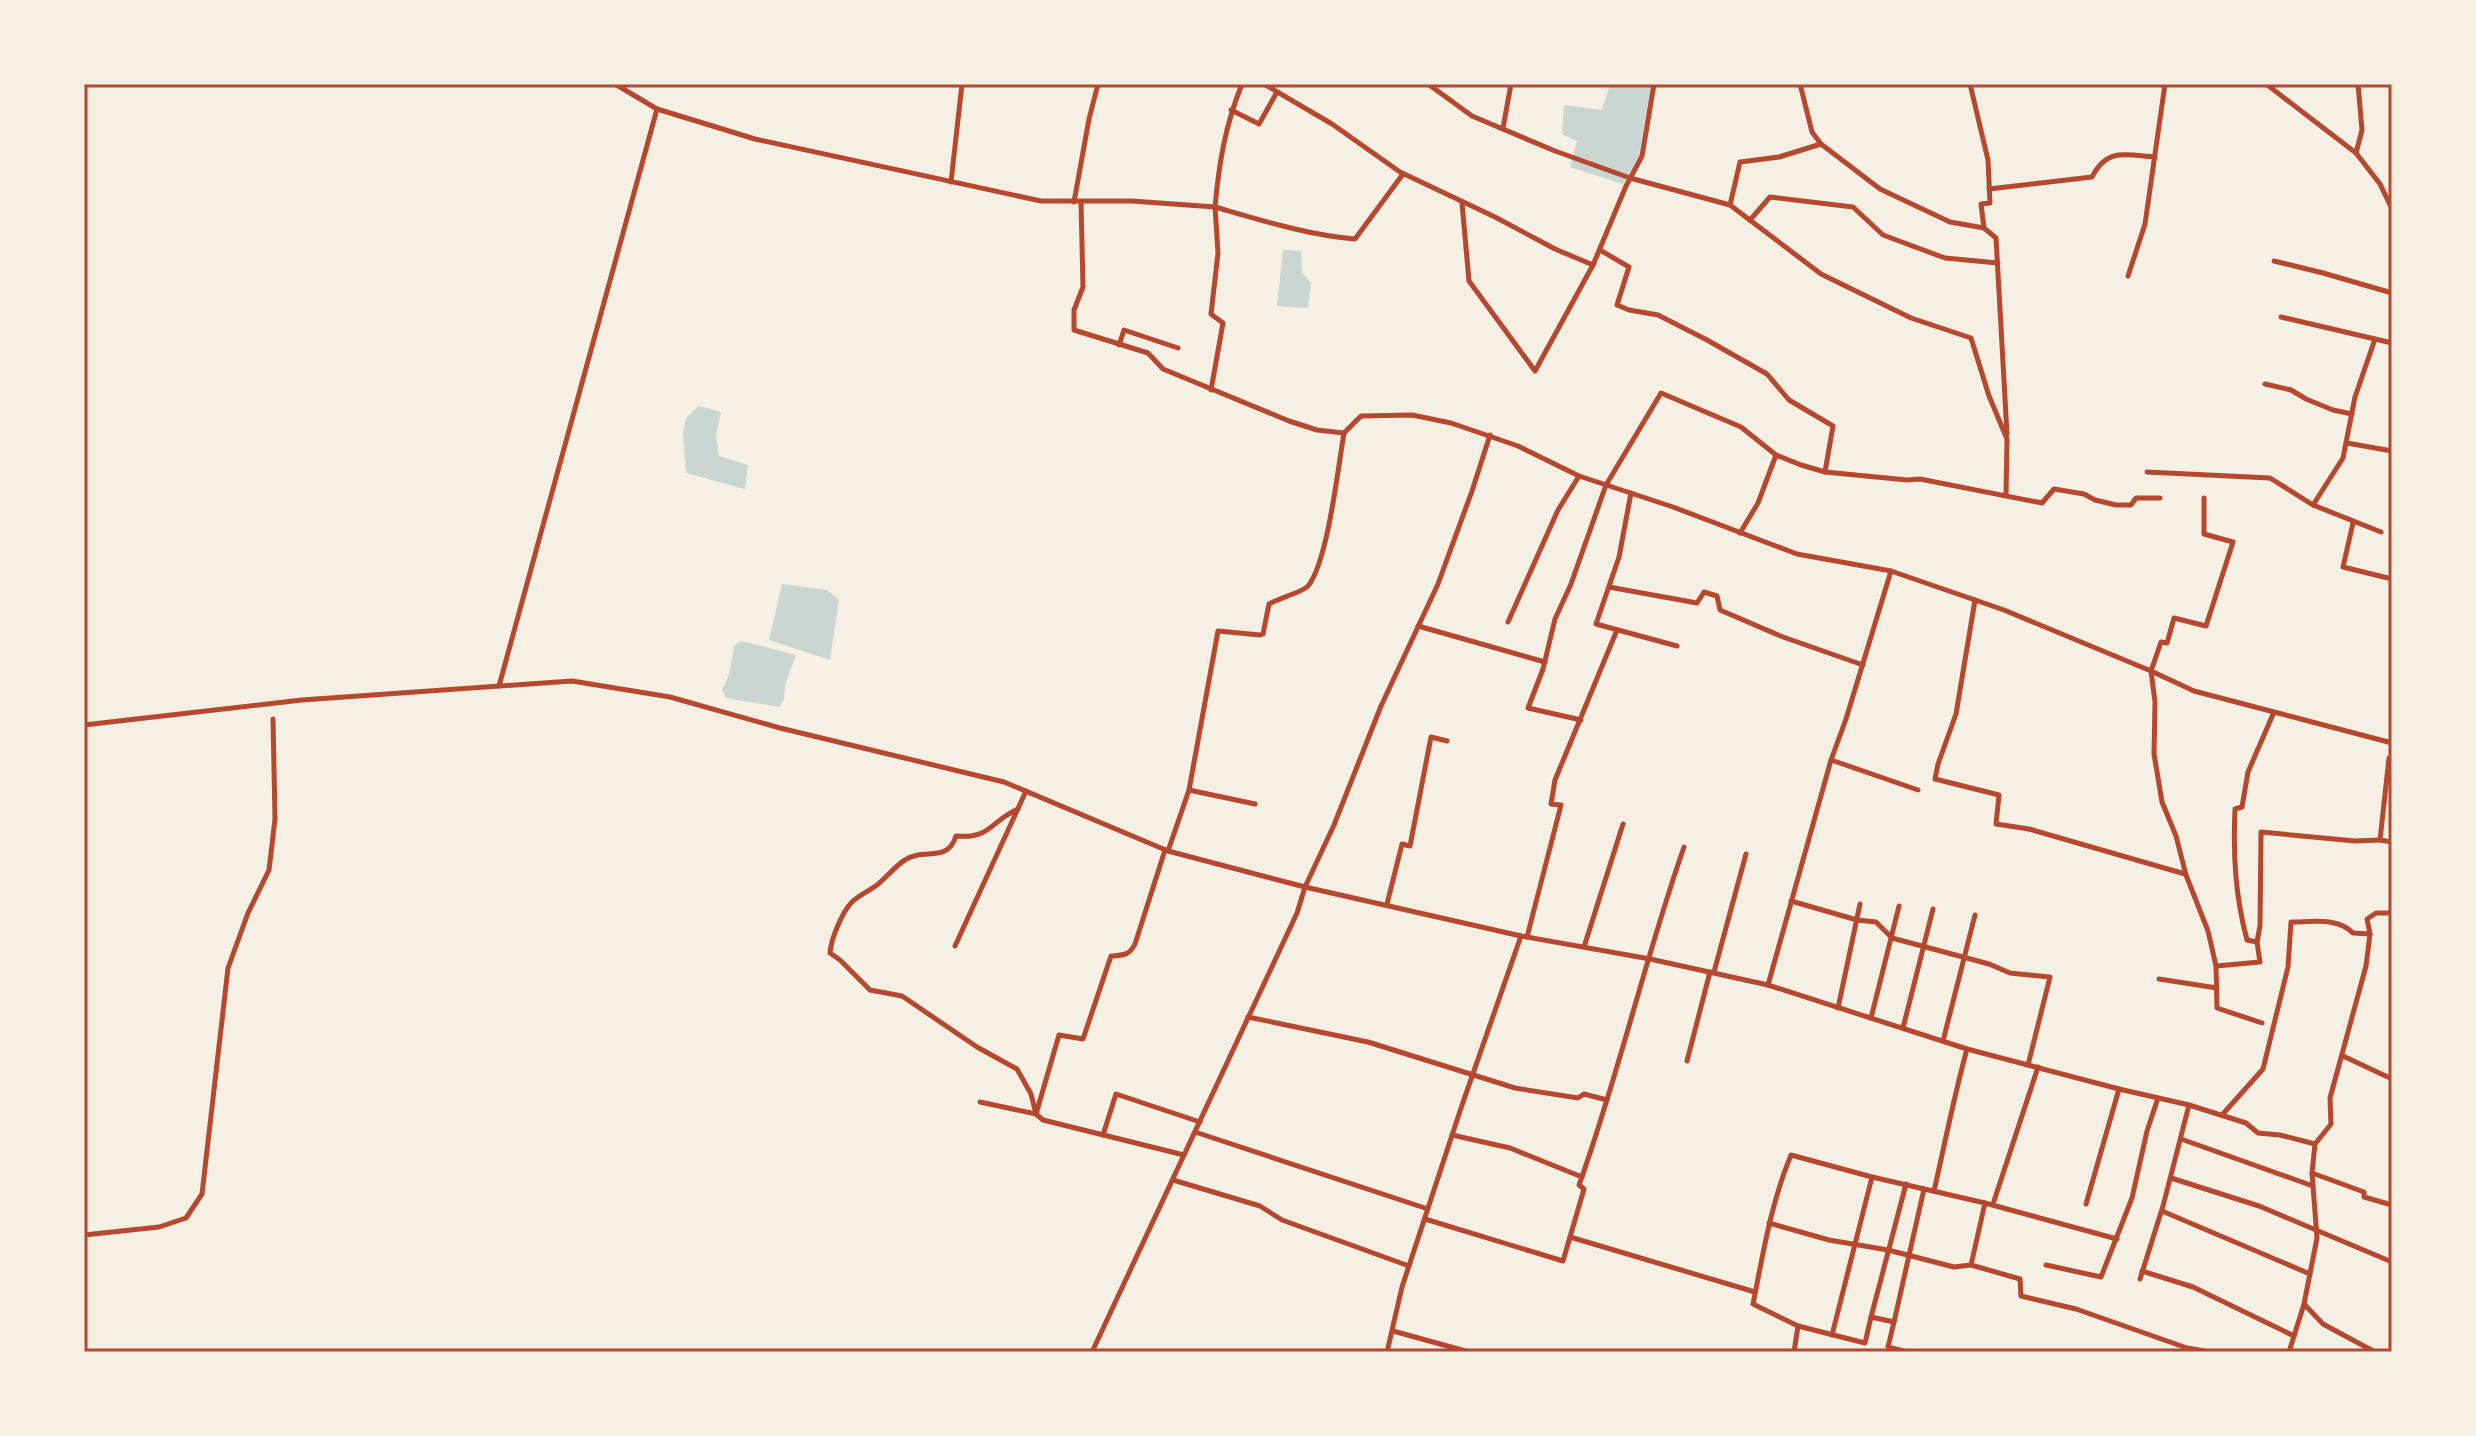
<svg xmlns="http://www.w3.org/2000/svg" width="2476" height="1436" font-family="'Golos Text',sans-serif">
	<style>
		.water { fill: #c9d6d2 }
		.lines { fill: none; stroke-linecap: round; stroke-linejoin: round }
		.minor { stroke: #b5482f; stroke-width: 5 }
		.neatline { fill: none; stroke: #b5482f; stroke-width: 3 }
	</style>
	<rect width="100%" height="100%" fill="#f6efe4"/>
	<!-- water -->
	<g class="water">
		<polygon points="1610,84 1651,84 1639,155 1623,184 1570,167 1577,141 1562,134 1564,105 1602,110"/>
		<polygon points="1283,250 1301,251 1302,273 1311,283 1308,308 1277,306"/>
		<polygon points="699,406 721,412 716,435 719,456 748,465 745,489 686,473 683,434 686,418"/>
		<polygon points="782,584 827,590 839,600 830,660 769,640"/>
		<polygon points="741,641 796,655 785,685 784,700 779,707 726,698 722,690 729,675 734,646"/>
	</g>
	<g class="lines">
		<!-- minor -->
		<g class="minor">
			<path d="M 615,84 L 657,109 L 755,139 L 1041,201 L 1132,201 L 1215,207 C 1219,163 1225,126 1242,84"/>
			<polyline points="1264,84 1332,124 1400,172 1495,217 1555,249 1593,265 1626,186 1642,156 1654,84"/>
			<polyline points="1428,84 1472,116 1555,151 1630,178 1730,205 1821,274 1911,318 1971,338 1989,396 2007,439 2006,495"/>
			<polyline points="1800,84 1812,132 1821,144"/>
			<polyline points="1970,84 1988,160 1990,203 1981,204 1984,228 1996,238 2007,434"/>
			<polyline points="2266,84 2356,153 2380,184 2392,209"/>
			<polyline points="1231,110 1259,124 1277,92"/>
			<polyline points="1503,128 1511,84"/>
			<polyline points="2356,153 2362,130 2358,84"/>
			<polyline points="951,182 962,84"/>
			<path d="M 1989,189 L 2092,177 C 2107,147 2126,155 2155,157"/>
			<polyline points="1074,202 1089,119 1098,84"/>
			<polyline points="1081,202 1083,287 1074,310 1074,330 1148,353 1163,369 1289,421 1317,430 1344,433 1361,416 1412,415 1451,423 1518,446 1579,476 1673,507 1797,554 1891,571 1846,719 1831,760 1768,985"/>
			<polyline points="1462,203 1469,281 1535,371 1593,265"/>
			<polyline points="1730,205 1740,162 1779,157 1821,144 1880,189 1950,222 1984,228"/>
			<polyline points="1750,220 1770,197 1853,207 1883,235 1945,258 1998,263"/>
			<polyline points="1600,250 1629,267 1617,305 1629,310 1658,315 1707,340 1767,374 1789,400 1833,426 1825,472"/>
			<polyline points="2274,261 2323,273 2392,293"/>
			<polyline points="2128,276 2145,224 2165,84"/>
			<polyline points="2281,317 2392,343"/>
			<polyline points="1119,345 1124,330 1178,348"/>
			<polyline points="2265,384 2291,390 2306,399 2333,410 2352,414"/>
			<path d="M 1211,390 L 1223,323 L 1211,314 L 1218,253 L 1215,207 C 1260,220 1307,235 1355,239 L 1403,174"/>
			<polyline points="2347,443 2392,451"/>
			<polyline points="2147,472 2270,478 2313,505 2381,532"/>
			<polyline points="1631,493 1619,557 1596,624 1677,646"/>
			<polyline points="2204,498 2204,534 2233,542 2206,626 2174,618 2167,643 2161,642 2151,671 2194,691 2392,743"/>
			<polyline points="2313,505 2343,458 2355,397 2375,339"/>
			<polyline points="2353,523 2343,567 2392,579"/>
			<polyline points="1740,533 1758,503 1776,455"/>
			<polyline points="1891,571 2004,610 2151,671 2155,702 2154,754 2162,802 2176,836 2186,875 2208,931 2216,966 2217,1008 2262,1023"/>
			<polyline points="1609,587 1697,603 1704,592 1717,596 1720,610 1783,637 1863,665"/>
			<polyline points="1975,600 1956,714 1938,764 1935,779 1999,795 1996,824 2029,829 2185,874"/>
			<polyline points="1508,622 1558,510 1579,476"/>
			<polyline points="1418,626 1545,662"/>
			<polyline points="499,686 657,109"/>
			<polyline points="1581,720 1528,708 1543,669 1555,619 1571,584 1606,485 1661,393 1741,427 1776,455 1801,465 1825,472 1907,480 1920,479 2042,503 2054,489 2084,494 2095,500 2116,505 2131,505 2136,498 2160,498"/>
			<polyline points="84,725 302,700 572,681 670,697 780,728 1004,782 1168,851 1305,887 1521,936 1650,959 1768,985 1967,1049 2119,1089 2189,1105 2246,1123 2258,1133 2280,1135 2315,1144"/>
			<polyline points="2392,759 2389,758 2380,840 2392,842"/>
			<polyline points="1831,760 1918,790"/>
			<polyline points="1189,790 1255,804"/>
			<path d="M 1165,850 L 1135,944 C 1129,956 1123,955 1111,956 L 1083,1039 L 1059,1035 L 1036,1114 L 1043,1120 L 1184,1155"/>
			<path d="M 1168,851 L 1189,790 L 1218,631 L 1260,635 L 1263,634 L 1269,604 C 1279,598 1303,592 1308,586 C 1328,561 1338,467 1344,433"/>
			<polyline points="1791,901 1857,920 1876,922 1892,938 1989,964 2010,973 2050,977 2028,1065"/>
			<polyline points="1387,904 1402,844 1410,846 1431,737 1447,741"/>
			<polyline points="2370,934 2367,919 2376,913 2392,913"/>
			<polyline points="1527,937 1561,805 1551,804 1555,780 1617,630"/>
			<polyline points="2257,942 2260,926 2261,832 2355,841 2380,840"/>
			<polyline points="955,946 1026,791"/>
			<polyline points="1584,947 1623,824"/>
			<path d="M 2216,966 L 2260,962 L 2257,942 L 2247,940 C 2235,895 2233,854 2235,809 L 2242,807 L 2248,772 L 2274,712"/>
			<polyline points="1714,972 1746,854"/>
			<polyline points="2159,979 2217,988"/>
			<polyline points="1838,1008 1860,904"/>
			<polyline points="1248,1017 1368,1042 1515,1088 1578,1098 1584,1094 1607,1100"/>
			<polyline points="1871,1018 1899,906"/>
			<polyline points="1903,1028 1933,909"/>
			<polyline points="1943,1041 1975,915"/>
			<polyline points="2343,1056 2392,1079"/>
			<polyline points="1687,1061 1710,972"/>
			<path d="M 980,1102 L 1036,1114 L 1031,1094 L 1017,1069 L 977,1047 L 902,996 L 870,990 L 840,960 L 830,953 C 831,939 842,912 852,902 C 859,895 869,891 877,885 C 887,877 895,866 905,860 C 924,847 947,864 956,836 C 991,839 989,822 1018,809"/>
			<path d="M 2222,1115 L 2263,1069 L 2288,967 L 2291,922 C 2312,922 2338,917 2353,933 L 2370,934 L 2366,966 L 2330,1098 L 2331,1124 L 2315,1144 L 2312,1173 L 2317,1238 L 2304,1304 L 2289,1352"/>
			<polyline points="1195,1132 1428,1209"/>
			<polyline points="1103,1135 1116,1094 1200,1122"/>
			<polyline points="1452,1135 1510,1148 1582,1177"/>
			<polyline points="2181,1139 2313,1186"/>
			<polyline points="2312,1173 2364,1192 2364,1197 2392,1205"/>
			<polyline points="2171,1178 2259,1206 2392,1262"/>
			<polyline points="1173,1180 1260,1206 1282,1220 1409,1266"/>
			<path d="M 1934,1191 C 1945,1143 1954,1096 1967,1049"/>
			<polyline points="1994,1201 2038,1067"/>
			<polyline points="1985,1203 2117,1239"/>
			<polyline points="2086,1204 2119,1089"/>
			<polyline points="2162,1211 2310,1274"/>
			<path d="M 1425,1219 L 1563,1261 L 1584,1189 L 1579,1185 C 1619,1074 1645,958 1684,847"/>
			<polyline points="1769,1223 1829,1240 1888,1250 1954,1267 1971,1265"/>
			<polyline points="84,1235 159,1227 186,1218 202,1194 228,968 248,913 269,870 275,819 273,719"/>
			<polyline points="1570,1237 1755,1292"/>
			<polyline points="2046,1265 2101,1277 2132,1198 2147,1131 2158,1098"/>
			<polyline points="2142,1271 2193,1287 2294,1336"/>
			<polyline points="2140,1279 2163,1206 2189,1105"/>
			<polyline points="2304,1304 2323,1324 2375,1352"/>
			<polyline points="1871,1317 1906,1184"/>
			<polyline points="1894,1322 1924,1189"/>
			<polyline points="1393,1331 1469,1352"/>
			<polyline points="1832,1335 1872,1177"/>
			<polyline points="1092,1352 1297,913 1305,887 1334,825 1381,706 1438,584 1472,491 1490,435"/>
			<polyline points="1387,1352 1402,1287 1461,1108 1521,936"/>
			<polyline points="1794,1352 1798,1326"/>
			<path d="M 1907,1352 L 1888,1347 L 1894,1322 L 1871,1317 L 1865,1343 L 1798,1326 L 1753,1304 C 1763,1254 1771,1203 1791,1155 L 1872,1177 L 1985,1203 L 1971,1265 L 2020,1279 L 2021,1296 L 2076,1309 L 2187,1348 L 2210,1352"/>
		</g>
	</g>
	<!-- border -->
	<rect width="2476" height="1436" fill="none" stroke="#f6efe4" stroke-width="172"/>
	<rect x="86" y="86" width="2304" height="1264" class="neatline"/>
</svg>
